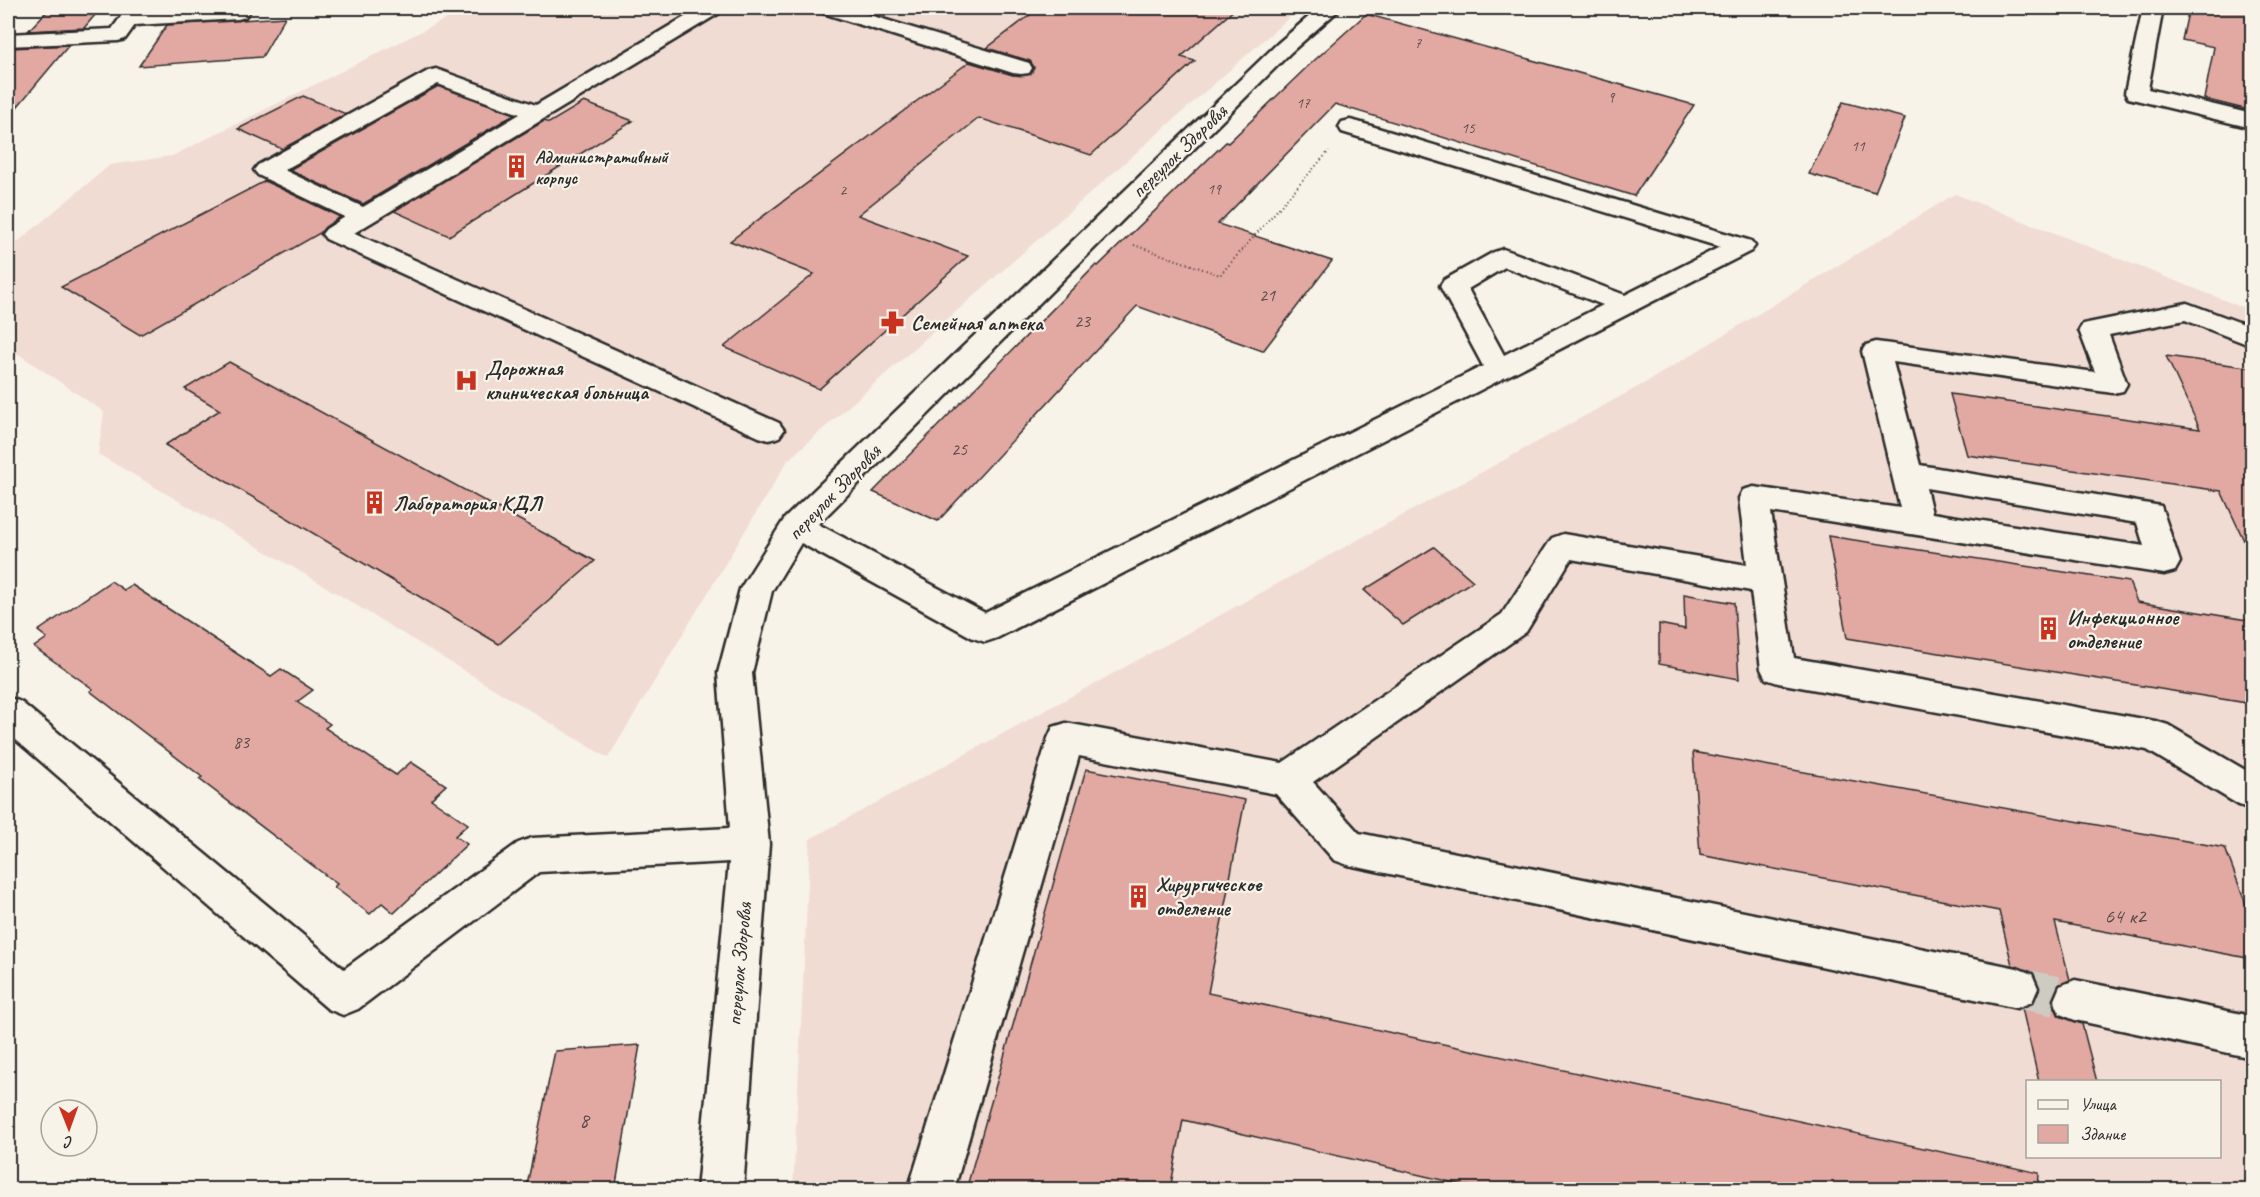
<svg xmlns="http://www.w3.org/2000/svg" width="2260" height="1197" font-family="Caveat,sans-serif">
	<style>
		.built { fill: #f1dcd3; fill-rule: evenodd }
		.building { fill: #e2a8a2; stroke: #2b2b2b; stroke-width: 1.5 }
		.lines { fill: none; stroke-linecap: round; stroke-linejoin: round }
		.minor-tunnel { stroke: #cecbc2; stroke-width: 40; stroke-dasharray: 40 20; stroke-linecap: butt }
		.minor-casing { stroke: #2b2b2b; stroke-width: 5 }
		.path { stroke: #2b2b2b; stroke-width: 2; stroke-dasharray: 1 3; stroke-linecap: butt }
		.minor { fill: #f7f3e8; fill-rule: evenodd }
		.labels { text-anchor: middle; stroke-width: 4.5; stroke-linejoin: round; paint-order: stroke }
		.far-number-label { font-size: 15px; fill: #594a49 }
		.far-poi-label { font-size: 18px; font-weight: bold; fill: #2b2b2b; stroke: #f7f3e8; text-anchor: start }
		.number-label { font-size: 18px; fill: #594a49 }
		.street-label { font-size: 21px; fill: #2b2b2b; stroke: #f7f3e8 }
		.poi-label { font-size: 21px; font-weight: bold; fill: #2b2b2b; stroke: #f7f3e8; text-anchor: start }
		.near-number-label { font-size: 21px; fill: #594a49 }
	</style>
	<rect width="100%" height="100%" fill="#f7f3e8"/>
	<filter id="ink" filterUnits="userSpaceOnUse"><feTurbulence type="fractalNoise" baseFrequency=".0167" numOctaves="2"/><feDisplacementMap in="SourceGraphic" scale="12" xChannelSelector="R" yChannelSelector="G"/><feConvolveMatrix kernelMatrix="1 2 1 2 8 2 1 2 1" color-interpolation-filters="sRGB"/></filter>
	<g filter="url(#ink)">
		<!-- built -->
		<g class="built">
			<polygon points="468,8 1300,8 788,460 608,758 308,576 98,454 104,412 8,347 8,250 110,165 172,156"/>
			<path d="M 1955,194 L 2252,311 L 2252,1189 L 793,1190 L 810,839 L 1645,383 ZM 2028,1082 L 2220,1082 L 2220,1156 L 2028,1156 Z"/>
		</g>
		<!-- building -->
		<g class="building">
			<polygon points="50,8 101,8 84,28 28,31"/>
			<polygon points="1039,8 1236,8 1181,57 1195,61 1091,155 979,118 858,215 968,256 819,389 724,347 814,274 730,241 969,62 1013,75 1031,74 1034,67 1030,61 987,48"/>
			<polygon points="2189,8 2253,8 2253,111 2204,99 2214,47 2182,40"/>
			<polygon points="1366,14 1694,105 1634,196 1335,104 1218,224 1332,261 1263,351 1137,306 938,521 873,492 1096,265 1098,266 1226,142 1228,143 1307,67"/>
			<polygon points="285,17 262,57 139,66 167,25"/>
			<polygon points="69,45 8,118 8,53 12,48"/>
			<polygon points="438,86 515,114 363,204 289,170"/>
			<polygon points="303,96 346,114 282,149 238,129"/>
			<polygon points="584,102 633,121 449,236 394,211 544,121 549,123"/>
			<polygon points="1843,102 1905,118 1875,192 1809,174"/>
			<polygon points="265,181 340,217 325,227 320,233 140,335 61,287"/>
			<polygon points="2166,356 2253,368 2253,560 2221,491 1967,455 1950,394 2200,429"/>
			<polygon points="229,362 595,561 499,644 165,445 220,410 185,389"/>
			<polygon points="1828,536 2129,582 2137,602 2253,621 2253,704 1847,638"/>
			<polygon points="1434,547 1473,581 1403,625 1364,590"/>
			<polygon points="111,581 124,590 132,585 271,676 281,669 313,690 297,702 330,724 325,728 396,775 411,762 446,785 431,799 468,824 455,836 467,844 394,913 382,903 370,914 334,887 337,884 199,779 202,777 90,691 93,689 34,647 47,638 38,631"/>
			<polygon points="1684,594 1734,603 1739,679 1659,664 1659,624 1685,629"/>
			<polygon points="1693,752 2225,848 2253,923 2253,959 2055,922 2070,980 2058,985 2052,1001 2059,1016 2082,1024 2097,1082 2039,1082 2022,1008 2034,1003 2040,987 2033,972 2012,965 1999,911 1700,855"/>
			<polygon points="1086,769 1245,800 1208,993 2039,1173 2038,1190 1485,1190 1183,1120 1170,1190 966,1190"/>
			<polygon points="640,1045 615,1190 526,1190 555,1051"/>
		</g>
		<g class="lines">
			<!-- minor-tunnel -->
			<polyline class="minor-tunnel" points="2017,988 2075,1000"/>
			<defs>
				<g id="minor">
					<polygon points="227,8 252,8 245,17 238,19 135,25 125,39 118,41 8,46 8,34 112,29 122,15 129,13"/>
					<path d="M 700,8 L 724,8 L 721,12 L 354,233 L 779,423 L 784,430 L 779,437 L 769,440 L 759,437 L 326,239 L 322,234 L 326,229 L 345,217 L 258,175 L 254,170 L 258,165 L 428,71 L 436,69 L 536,105 ZM 438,84 L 520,114 L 363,207 L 284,170 Z"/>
					<polygon points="817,8 846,8 1029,63 1032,68 1029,73 1021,74 1013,73 820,12"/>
					<path d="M 1319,8 L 1341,8 L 1291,52 L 818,524 L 985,613 L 1483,366 L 1440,286 L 1444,280 L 1494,252 L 1503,249 L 1512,252 L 1625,295 L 1720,247 L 1342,132 L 1339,127 L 1342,122 L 1350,120 L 1358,122 L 1751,241 L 1755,246 L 1751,251 L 997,638 L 985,642 L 973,638 L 801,543 L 772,591 L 752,673 L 769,844 L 743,1190 L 697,1190 L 729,862 L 539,872 L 358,1009 L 343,1015 L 328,1009 L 8,733 L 8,697 L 21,702 L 344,969 L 518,843 L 532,838 L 730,828 L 718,673 L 740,589 L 785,518 L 1277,44 ZM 1505,267 L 1603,305 L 1504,355 L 1468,289 Z"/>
					<polygon points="2143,8 2163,8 2148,89 2252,114 2252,128 2128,98 2125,93"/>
					<path d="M 2187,303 L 2252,327 L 2252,346 L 2185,320 L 2109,335 L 2127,384 L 2123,391 L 2113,393 L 1893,362 L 1920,465 L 2161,506 L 2180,562 L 2175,571 L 2164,574 L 1771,512 L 1794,658 L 2155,721 L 2168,725 L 2252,774 L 2252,809 L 2239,805 L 2147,750 L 1778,683 L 1766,679 L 1761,669 L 1751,591 L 1571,559 L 1526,632 L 1313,782 L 1359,833 L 2017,968 L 2032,974 L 2038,988 L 2032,1002 L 2017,1008 L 1348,865 L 1334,860 L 1276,794 L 1079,756 L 954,1190 L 908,1190 L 1048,738 L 1053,727 L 1066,723 L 1282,763 L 1502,614 L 1552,538 L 1563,534 L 1747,565 L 1739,498 L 1743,490 L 1754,487 L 1900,508 L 1862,351 L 1866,345 L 1876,342 L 2095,372 L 2079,330 L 2083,324 ZM 1926,488 L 2137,523 L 2144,546 L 1932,513 Z"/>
					<polygon points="2075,980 2252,1016 2252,1058 2075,1020 2060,1014 2054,1000 2060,986"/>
				</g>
			</defs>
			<!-- minor casing -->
			<use href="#minor" class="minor-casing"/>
			<!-- path -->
			<polyline class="path" points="1134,245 1220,275 1329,151"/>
			<!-- minor -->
			<use href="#minor" class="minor"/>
		</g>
	</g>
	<!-- icons -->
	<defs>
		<symbol id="building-bare" viewBox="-9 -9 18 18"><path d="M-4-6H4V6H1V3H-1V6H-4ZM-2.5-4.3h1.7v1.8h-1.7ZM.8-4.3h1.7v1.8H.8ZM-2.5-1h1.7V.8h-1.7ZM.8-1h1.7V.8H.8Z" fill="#c8321e" stroke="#f7f3e8" stroke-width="2.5" paint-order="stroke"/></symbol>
		<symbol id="pharmacy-bare" viewBox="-9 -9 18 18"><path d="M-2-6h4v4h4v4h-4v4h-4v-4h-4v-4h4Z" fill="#c8321e" stroke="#f7f3e8" stroke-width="2.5" paint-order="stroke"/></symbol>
		<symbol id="hospital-bare" viewBox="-9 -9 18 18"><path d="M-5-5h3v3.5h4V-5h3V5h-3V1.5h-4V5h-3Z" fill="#c8321e" stroke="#f7f3e8" stroke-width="2.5" paint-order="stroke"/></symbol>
	</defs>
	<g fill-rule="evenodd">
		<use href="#building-bare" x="500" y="150" width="33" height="33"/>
		<use href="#pharmacy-bare" x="876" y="306" width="33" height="33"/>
		<use href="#hospital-bare" x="450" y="364" width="33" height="33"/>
		<use href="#building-bare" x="358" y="486" width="33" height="33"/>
		<use href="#building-bare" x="2032" y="612" width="33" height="33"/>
		<use href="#building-bare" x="1122" y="880" width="33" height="33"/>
	</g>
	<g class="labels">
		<!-- far-number labels -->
		<g class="far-number-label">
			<text x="1418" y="48">7</text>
			<text x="1611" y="102">9</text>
			<text x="1303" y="108">17</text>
			<text x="1468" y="133">15</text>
			<text x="1858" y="151">11</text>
			<text x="1214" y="194">19</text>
			<text x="843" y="195">2</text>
		</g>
		<!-- far-poi labels -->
		<g class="far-poi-label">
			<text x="535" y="163">Административный<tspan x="535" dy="21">корпус</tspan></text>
		</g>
		<!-- number labels -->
		<g class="number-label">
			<text x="1267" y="301">21</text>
			<text x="1082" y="327">23</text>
			<text x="959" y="455">25</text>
			<text x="241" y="748">83</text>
		</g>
		<!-- street labels -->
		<g class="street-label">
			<text transform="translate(1179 151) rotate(-44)" y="7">переулок Здоровья</text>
			<text transform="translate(834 492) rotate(-46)" y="7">переулок Здоровья</text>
			<text transform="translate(739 964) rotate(-85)" y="7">переулок Здоровья</text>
		</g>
		<!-- poi labels -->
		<g class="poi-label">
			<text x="911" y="330">Семейная аптека</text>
			<text x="485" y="375">Дорожная<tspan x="485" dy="24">клиническая больница</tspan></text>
			<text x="393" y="510">Лаборатория КДЛ</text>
			<text x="2067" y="624">Инфекционное<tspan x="2067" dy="24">отделение</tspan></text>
			<text x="1156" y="891">Хирургическое<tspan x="1156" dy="24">отделение</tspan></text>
		</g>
		<!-- near-number labels -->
		<g class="near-number-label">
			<text x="2125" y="923">64 к2</text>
			<text x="584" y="1127">8</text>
		</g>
	</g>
	<!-- margin -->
	<rect width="2260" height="1197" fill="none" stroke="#f7f3e8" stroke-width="30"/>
	<rect x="15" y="15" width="2230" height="1167" fill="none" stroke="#2b2b2b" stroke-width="2" filter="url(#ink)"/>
	<!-- legend -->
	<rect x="2026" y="1080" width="195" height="78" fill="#f7f3e8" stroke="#a5a39c" stroke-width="1.5"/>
	<rect x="2038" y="1100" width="30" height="9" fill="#f7f3e8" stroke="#a5a39c" stroke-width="1.5"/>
	<text x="2080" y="1110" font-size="18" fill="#2b2b2b">Улица</text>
	<rect x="2038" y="1125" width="30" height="18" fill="#e2a8a2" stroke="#a5a39c" stroke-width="1.5"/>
	<text x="2080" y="1140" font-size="18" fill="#2b2b2b">Здание</text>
	<!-- north arrow -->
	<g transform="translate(69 1128) rotate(179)"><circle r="28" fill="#f7f3e8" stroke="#a5a39c" stroke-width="1.5"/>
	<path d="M0-4.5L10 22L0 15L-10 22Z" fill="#c8321e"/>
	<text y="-9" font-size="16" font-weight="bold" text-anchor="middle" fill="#2b2b2b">С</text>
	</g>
</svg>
